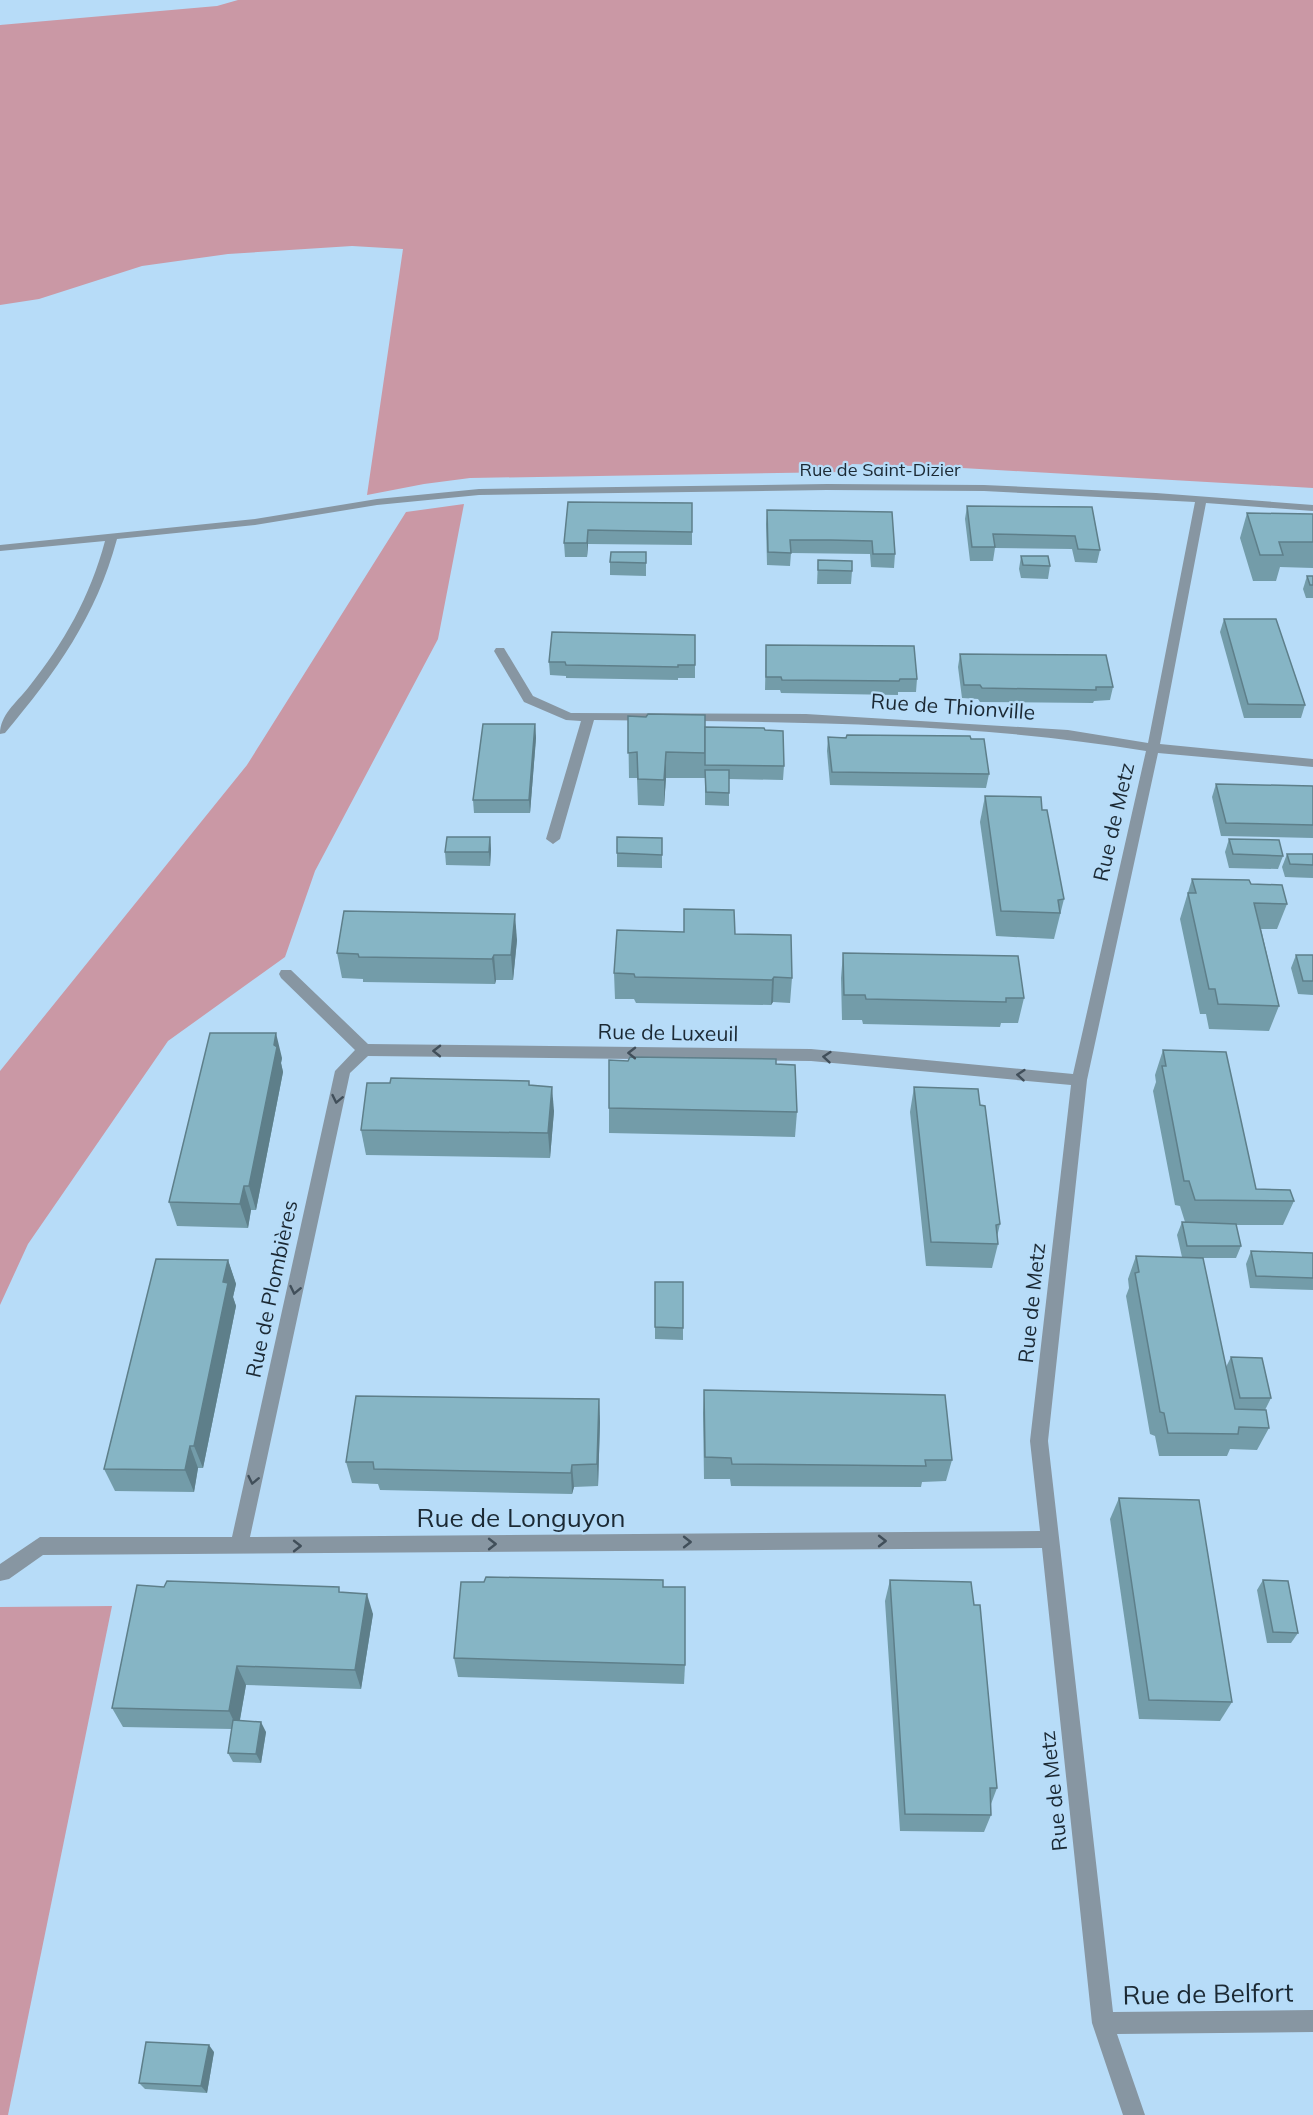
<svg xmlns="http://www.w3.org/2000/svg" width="1313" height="2115" font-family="Mulish,sans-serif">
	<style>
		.green { fill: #ca98a5 }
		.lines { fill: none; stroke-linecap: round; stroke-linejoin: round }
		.street { fill: #8796a2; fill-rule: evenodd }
		.wall { fill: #739ca9 }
		.shaded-wall { fill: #5e7f8a }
		.building { fill: #86b5c5; stroke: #5e7f8a; stroke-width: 1.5 }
		.oneway { stroke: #414f5a }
		.labels { text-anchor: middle; stroke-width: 4.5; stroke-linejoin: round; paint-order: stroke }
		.far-street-label { font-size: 18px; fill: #1b2934; stroke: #b7dcf8 }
		.street-label { font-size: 21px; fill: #1b2934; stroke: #b7dcf8 }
		.near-street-label { font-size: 26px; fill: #1b2934; stroke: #b7dcf8 }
	</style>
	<rect width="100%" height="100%" fill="#b7dcf8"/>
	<!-- green -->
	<g class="green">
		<polygon points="238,0 1313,0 1313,488 945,467 852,464 842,472 470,478 424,484 367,495 403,249 352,246 228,254 142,266 39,299 0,305 0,25 217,6"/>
		<polygon points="464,504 438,639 315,871 285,957 168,1041 28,1244 0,1305 0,1071 247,765 406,512"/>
		<polygon points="112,1606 8,2115 0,2115 0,1607"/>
	</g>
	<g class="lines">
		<!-- street -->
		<path class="street" d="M 827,484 L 984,485 L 1156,493 L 1313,505 L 1313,511 L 1206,503 L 1160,744 L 1313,759 L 1313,767 L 1158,753 L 1087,1080 L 1048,1441 L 1113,2012 L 1313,2010 L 1313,2032 L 1117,2034 L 1145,2115 L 1123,2115 L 1092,2023 L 1042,1548 L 43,1555 L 9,1579 L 0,1581 L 0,1564 L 40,1537 L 232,1537 L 335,1071 L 355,1050 L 281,978 L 279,974 L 281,970 L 291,970 L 368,1044 L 811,1049 L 1073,1074 L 1146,751 C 965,721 777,722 594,720 L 560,839 L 553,844 L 546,839 L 581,721 L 566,720 L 524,702 L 494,651 L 496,648 L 504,648 L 533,696 L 571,713 L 806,714 L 1068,730 L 1148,743 L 1195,502 L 984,491 L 827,490 L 479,495 L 377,505 L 255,525 L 117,539 C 96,617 56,672 5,733 L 0,734 C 0,715 16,703 28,688 C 64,643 90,597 105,541 L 0,551 L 0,545 L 255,519 L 377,499 L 479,489 ZM 368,1056 L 811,1061 L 1071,1085 L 1030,1441 L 1040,1531 L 250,1537 L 350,1073 Z"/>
	</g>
	<!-- wall -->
	<g class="wall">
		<polygon points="568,502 692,503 692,545 588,544 587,557 565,557 564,543"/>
		<polygon points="967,506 1092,507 1100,550 1097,563 1075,562 1072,549 995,548 993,561 970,561 965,519"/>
		<polygon points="767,510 892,512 895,554 894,568 871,567 870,554 791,553 790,566 767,565 766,524"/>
		<polygon points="1247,513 1313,514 1313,568 1280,567 1276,581 1253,581 1240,538"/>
		<polygon points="646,552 646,576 610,575 610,562"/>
		<polygon points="1021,556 1050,566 1048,579 1021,578 1019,569"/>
		<polygon points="818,560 852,571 851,584 817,584"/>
		<polygon points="1307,576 1313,576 1313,598 1306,598 1303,589"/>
		<polygon points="1224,619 1305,705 1301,718 1244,718 1220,632"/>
		<polygon points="695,635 695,678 678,678 678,680 566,678 566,676 550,675 549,662"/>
		<polygon points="766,645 917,679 916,692 898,692 898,695 781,693 780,690 765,690"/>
		<polygon points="960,654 1113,687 1110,700 1094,701 1093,703 980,702 978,699 962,698 958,667"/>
		<polygon points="628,716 646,717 705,727 784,766 783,780 729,779 729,806 705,805 705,778 666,778 664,806 638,805 637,778 629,778"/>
		<polygon points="535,724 536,738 530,813 474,813 473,800"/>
		<polygon points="828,737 971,739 989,774 986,788 830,785 827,751"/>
		<polygon points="1216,784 1313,786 1313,838 1221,836 1212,797"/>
		<polygon points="985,796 1042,810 1064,899 1054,939 996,936 980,822"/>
		<polygon points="490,837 491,850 490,866 446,865 445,852"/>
		<polygon points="662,838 662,868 617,867 617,853"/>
		<polygon points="1229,839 1283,856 1278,869 1229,868 1225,852"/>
		<polygon points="1287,854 1313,854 1313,878 1285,877 1282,867"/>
		<polygon points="1192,879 1251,884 1287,904 1277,929 1261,929 1279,1006 1269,1031 1209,1029 1206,1014 1200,1014 1180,919"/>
		<polygon points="735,934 792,978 790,1003 773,1002 771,1005 636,1003 634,999 615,999 614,973"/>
		<polygon points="517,940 513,980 496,980 495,984 363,982 363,979 342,978 337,953"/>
		<polygon points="843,953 1024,998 1018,1023 1001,1023 1000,1027 863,1024 862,1020 842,1020 841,978"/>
		<polygon points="1296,955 1313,955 1313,995 1298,994 1291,968"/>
		<polygon points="1163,1050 1256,1189 1294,1201 1283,1225 1236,1225 1241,1246 1236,1258 1203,1258 1226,1367 1231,1357 1271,1398 1265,1410 1269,1428 1257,1450 1230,1449 1227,1456 1159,1456 1155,1436 1150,1434 1126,1296 1129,1288 1128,1279 1136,1256 1182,1257 1177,1235 1182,1222 1185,1222 1180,1206 1175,1205 1153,1091 1156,1082 1155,1075"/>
		<polygon points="282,1058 281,1063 283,1072 256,1210 251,1210 248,1228 177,1226 169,1202"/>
		<polygon points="628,1061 776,1064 797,1112 795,1137 609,1133 609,1108"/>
		<polygon points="529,1085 554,1111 550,1158 366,1155 361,1130"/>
		<polygon points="914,1087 980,1105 1000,1224 997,1237 998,1244 992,1268 926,1266 910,1112"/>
		<polygon points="1251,1251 1313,1253 1313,1290 1250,1288 1246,1264"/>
		<polygon points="228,1260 236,1284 233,1297 236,1306 203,1468 198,1468 194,1492 115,1491 104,1469"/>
		<polygon points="655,1282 683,1282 683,1340 655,1339"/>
		<polygon points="704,1390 952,1460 946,1481 922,1482 921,1487 731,1486 730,1479 704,1479 703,1413"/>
		<polygon points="599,1399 600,1422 598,1486 574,1487 572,1494 380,1490 378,1484 352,1483 346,1462"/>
		<polygon points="1119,1498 1232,1702 1220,1721 1139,1719 1110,1519"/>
		<polygon points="890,1580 997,1788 991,1804 991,1815 984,1832 900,1831 885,1601"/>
		<polygon points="1263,1580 1298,1633 1291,1643 1267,1643 1257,1590"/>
		<polygon points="164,1587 340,1592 373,1614 361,1689 246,1685 240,1720 266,1732 261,1763 233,1762 228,1753 232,1729 123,1727 112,1708"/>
		<polygon points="663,1587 685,1665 684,1684 458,1677 454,1658"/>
		<polygon points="214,2052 207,2093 145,2089 139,2083"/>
	</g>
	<!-- shaded-wall -->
	<g class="shaded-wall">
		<polygon points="588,530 588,544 587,557 587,543"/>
		<polygon points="535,724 536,738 530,813 529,800"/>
		<polygon points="666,752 666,778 664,806 664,780"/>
		<polygon points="490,837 491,850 490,866 489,852"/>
		<polygon points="515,914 517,940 513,980 511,955"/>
		<polygon points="494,955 496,980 495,984 492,959"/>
		<polygon points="774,977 773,1002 771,1005 772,980"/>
		<polygon points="276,1033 282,1058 281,1063 283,1072 256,1210 249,1186"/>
		<polygon points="552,1087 554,1111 550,1158 548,1133"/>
		<polygon points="244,1186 251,1210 248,1228 240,1204"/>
		<polygon points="228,1260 236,1284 233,1297 236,1306 203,1468 194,1446 223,1282"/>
		<polygon points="599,1399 600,1422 598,1486 597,1464"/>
		<polygon points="190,1446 198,1468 194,1492 185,1470"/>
		<polygon points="572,1465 574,1487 572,1494 571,1473"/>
		<polygon points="367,1594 373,1614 361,1689 355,1670"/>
		<polygon points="237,1666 246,1685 238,1730 229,1711"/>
		<polygon points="261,1722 266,1732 261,1763 256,1754"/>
		<polygon points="209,2045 214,2052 207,2093 201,2086"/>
	</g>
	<!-- building -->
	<g class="building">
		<polygon points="568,502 692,503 692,532 588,530 587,543 564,543"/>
		<polygon points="967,506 1092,507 1100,550 1078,549 1075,536 993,534 995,547 972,547"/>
		<polygon points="767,510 892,512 895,554 873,554 872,541 831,540 790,540 791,553 768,552"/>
		<polygon points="1247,513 1313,514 1313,542 1279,542 1283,555 1260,555"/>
		<polygon points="611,552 646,552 646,563 610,562"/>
		<polygon points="1021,556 1048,556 1050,566 1023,565"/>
		<polygon points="818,560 852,561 852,571 818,570"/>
		<polygon points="1307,576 1313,576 1313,585 1310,585"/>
		<polygon points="1224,619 1276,619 1305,705 1248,704"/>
		<polygon points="552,632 695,635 695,665 678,665 678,667 566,665 565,662 549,662"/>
		<polygon points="766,645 914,646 917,679 900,679 899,681 782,680 781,677 766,677"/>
		<polygon points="960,654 1106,655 1113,687 1096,687 1096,690 982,688 980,685 964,685"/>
		<polygon points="648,714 705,715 705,753 666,752 664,780 638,779 637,752 628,753 628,716 646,717"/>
		<polygon points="483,724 535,724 529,800 473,800"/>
		<polygon points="705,727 764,728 765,730 783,731 784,766 705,765"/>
		<polygon points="847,735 970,736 971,739 984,739 989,774 832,772 828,737 846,738"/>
		<polygon points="705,770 729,770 729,793 706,792"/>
		<polygon points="1216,784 1313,786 1313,825 1226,823"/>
		<polygon points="985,796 1041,797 1042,810 1047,810 1064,899 1058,900 1060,913 1001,911"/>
		<polygon points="447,837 490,837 489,852 445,852"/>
		<polygon points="617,837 662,838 662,855 617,853"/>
		<polygon points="1229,839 1279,840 1283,856 1233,854"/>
		<polygon points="1287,854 1313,854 1313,865 1290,864"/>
		<polygon points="1192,879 1249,880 1251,884 1282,885 1287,904 1254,903 1279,1006 1218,1004 1215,989 1209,989 1188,893 1196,893"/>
		<polygon points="684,909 734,910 735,934 791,935 792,978 774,977 772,980 635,977 634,974 614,973 617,930 684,932"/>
		<polygon points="344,911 515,914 511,955 494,955 492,959 359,957 358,954 337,953"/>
		<polygon points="843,953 1018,956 1024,998 1006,998 1006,1002 866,999 865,995 844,995"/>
		<polygon points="1296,955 1313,955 1313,981 1303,981"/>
		<polygon points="210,1033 276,1033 274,1045 277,1047 249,1186 244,1186 240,1204 169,1202"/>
		<polygon points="1163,1050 1226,1052 1256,1189 1290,1190 1294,1201 1195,1200 1189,1181 1184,1181 1162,1066 1166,1066"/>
		<polygon points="630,1057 776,1059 776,1064 795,1065 797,1112 609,1108 609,1060 628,1061"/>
		<polygon points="391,1078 529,1081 529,1085 552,1087 548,1133 361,1130 367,1083 390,1083"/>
		<polygon points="914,1087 978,1089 980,1105 985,1106 1000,1224 996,1225 998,1244 931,1242"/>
		<polygon points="1182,1222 1236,1224 1241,1246 1187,1246"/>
		<polygon points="1251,1251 1313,1253 1313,1278 1256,1276"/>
		<polygon points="1136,1256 1203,1258 1235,1409 1266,1410 1269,1428 1239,1427 1238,1434 1168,1433 1164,1413 1160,1412 1135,1273 1139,1272"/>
		<polygon points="156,1259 228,1260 223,1282 228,1283 194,1446 190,1446 185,1470 104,1469"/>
		<polygon points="655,1282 683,1282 683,1328 655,1327"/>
		<polygon points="1231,1357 1262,1358 1271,1398 1240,1398"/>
		<polygon points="704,1390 945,1395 952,1460 925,1460 926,1466 732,1464 731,1458 705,1457"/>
		<polygon points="356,1396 599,1399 597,1464 572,1465 571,1473 374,1469 373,1462 346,1462"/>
		<polygon points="1119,1498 1199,1500 1232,1702 1149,1700"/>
		<polygon points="486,1577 663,1580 663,1587 685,1587 685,1665 454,1658 461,1582 484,1582"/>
		<polygon points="890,1580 971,1582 974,1605 980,1605 997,1788 990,1788 991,1815 905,1814"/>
		<polygon points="1263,1580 1288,1581 1298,1633 1273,1632"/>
		<polygon points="167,1581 339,1587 339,1592 367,1594 355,1670 237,1666 229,1711 112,1708 137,1585 164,1587"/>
		<polygon points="233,1720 261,1722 256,1754 228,1753"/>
		<polygon points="146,2042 209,2045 201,2086 139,2083"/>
	</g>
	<!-- one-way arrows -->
	<defs><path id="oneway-chevron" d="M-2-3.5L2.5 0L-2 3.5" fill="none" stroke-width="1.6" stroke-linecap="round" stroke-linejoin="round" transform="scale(1.5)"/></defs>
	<g class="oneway">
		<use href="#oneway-chevron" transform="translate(437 1051) rotate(-179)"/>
		<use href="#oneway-chevron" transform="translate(632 1053) rotate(-179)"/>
		<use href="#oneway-chevron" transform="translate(827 1057) rotate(-175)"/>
		<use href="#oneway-chevron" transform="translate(1021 1075) rotate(-175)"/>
		<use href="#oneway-chevron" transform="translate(337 1099) rotate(102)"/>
		<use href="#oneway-chevron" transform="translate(295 1290) rotate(102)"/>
		<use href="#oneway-chevron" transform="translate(253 1480) rotate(102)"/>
		<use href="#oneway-chevron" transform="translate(882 1541)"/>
		<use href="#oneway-chevron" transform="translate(687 1542)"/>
		<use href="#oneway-chevron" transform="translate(492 1544)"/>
		<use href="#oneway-chevron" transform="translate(297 1546)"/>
	</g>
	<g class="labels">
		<!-- far-street labels -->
		<g class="far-street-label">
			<text x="880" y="476">Rue de Saint-Dizier</text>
		</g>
		<!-- street labels -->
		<g class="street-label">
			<text transform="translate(953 707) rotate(4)" y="7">Rue de Thionville</text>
			<text transform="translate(1114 822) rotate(-77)" y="7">Rue de Metz</text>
			<text transform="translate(668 1033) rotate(1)" y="7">Rue de Luxeuil</text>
			<text transform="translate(272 1289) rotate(-78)" y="7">Rue de Plombières</text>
			<text transform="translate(1032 1303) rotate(-84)" y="7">Rue de Metz</text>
			<text transform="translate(1054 1791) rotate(-96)" y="7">Rue de Metz</text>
		</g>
		<!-- near-street labels -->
		<g class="near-street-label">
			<text x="521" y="1527">Rue de Longuyon</text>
			<text transform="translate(1208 1994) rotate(-1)" y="9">Rue de Belfort</text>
		</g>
	</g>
</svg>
